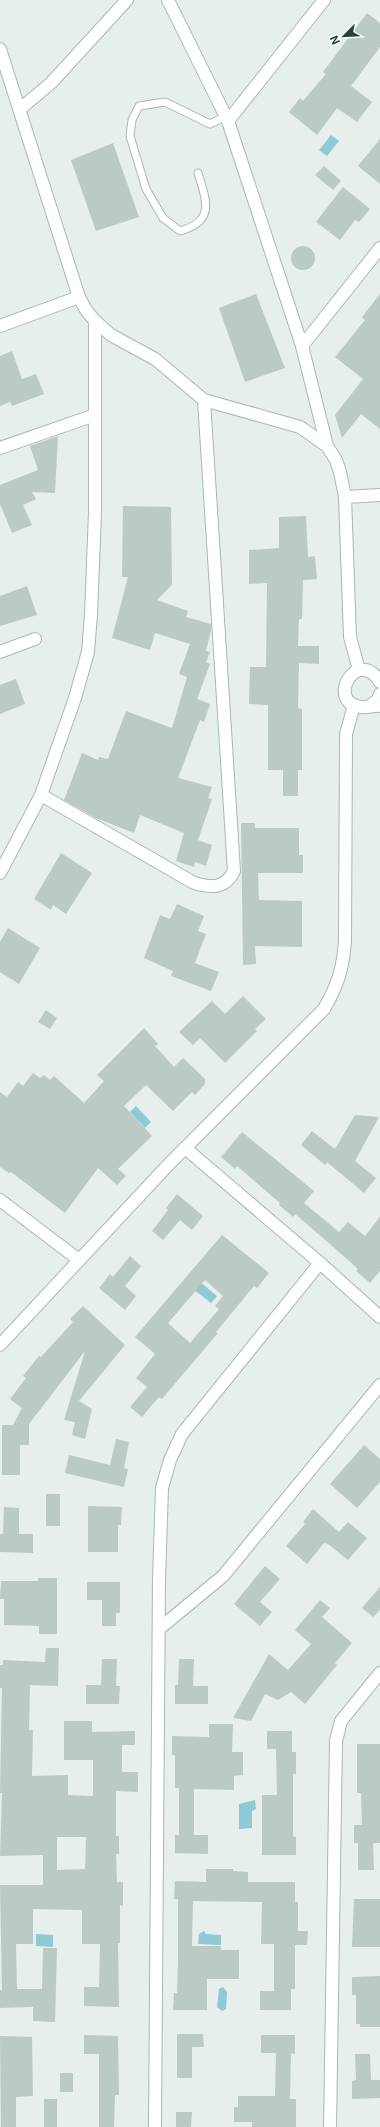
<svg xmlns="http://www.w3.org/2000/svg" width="380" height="2127" font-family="Inter,sans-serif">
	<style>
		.water { fill: #8ec9d4 }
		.building { fill: #bbcac4; fill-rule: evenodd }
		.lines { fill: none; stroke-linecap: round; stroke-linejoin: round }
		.service-casing { stroke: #a8b8b2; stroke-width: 9 }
		.minor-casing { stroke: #a8b8b2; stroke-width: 14 }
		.tertiary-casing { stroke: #a8b8b2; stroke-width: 14 }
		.service { stroke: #fff; stroke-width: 7 }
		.minor { stroke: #fff; stroke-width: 12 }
		.tertiary { stroke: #fff; stroke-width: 12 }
	</style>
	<rect width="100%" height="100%" fill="#e6efeb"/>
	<!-- water -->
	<g class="water">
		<polygon points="331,135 339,141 327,156 319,150"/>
		<polygon points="136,1106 151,1122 145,1128 130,1112"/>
		<polygon points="199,1281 217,1296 211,1303 193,1289"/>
		<polygon points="255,1800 256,1809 252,1811 252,1828 239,1829 239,1804"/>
		<polygon points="204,1931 206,1934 221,1935 221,1945 198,1944 199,1934"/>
		<polygon points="36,1934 53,1935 53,1947 36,1946"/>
		<polygon points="223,1987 227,1992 226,2009 222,2011 217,2007 219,1989"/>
	</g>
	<!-- building -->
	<g class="building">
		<polygon points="367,13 380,23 380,47 351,86 372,102 357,122 337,108 317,135 289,112 300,98 303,101 326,74 323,72"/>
		<polygon points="380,139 380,184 358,166"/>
		<polygon points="113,143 139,217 96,231 71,160"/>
		<polygon points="324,166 341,181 333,190 315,175"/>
		<polygon points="343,187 370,209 359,222 355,220 340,240 316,222"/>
		<circle cx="303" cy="258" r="12"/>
		<polygon points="256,294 285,368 245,382 219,308"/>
		<polygon points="380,294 380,429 361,414 342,438 335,415 363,379 335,357 365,320 362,317"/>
		<polygon points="12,351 22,379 36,374 44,394 12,406 10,402 0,406 0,356"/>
		<polygon points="58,436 55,493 32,492 36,499 23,505 32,525 12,533 0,504 0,485 38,470 30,446"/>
		<polygon points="123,506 171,507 172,585 157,600 188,611 186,617 211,624 211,631 206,651 210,652 206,662 210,664 197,699 210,704 204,722 200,720 178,778 212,787 208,798 212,799 198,840 212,845 206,866 195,862 194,867 176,861 184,833 140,815 134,833 96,818 64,800 82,753 98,760 99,757 108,759 126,711 172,728 187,677 179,674 190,644 155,633 150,650 112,638 128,577 122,577"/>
		<polygon points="306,516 308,557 315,556 317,579 303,580 302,619 299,619 298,646 319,646 319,664 299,663 298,708 302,709 302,770 298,770 298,796 283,796 283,770 268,770 268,705 249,704 250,667 266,667 267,583 249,584 249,550 279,548 279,517"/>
		<polygon points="27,586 37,615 0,626 0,596"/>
		<polygon points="16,679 25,704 0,714 0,685"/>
		<polygon points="241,823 255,823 255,828 299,828 299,855 303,855 303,873 258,873 259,900 302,901 302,947 255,946 256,964 243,965"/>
		<polygon points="61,853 92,873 66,914 53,905 51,910 34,899"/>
		<polygon points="177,904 204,916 198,931 206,934 195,963 219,972 211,991 171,976 173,971 144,958 160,915 170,919"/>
		<polygon points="8,928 40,948 19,984 0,972 0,942"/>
		<polygon points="243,996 266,1019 255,1029 257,1031 225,1063 200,1038 193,1045 179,1032 212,1001 225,1014"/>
		<polygon points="46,1010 57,1018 50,1029 38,1022"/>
		<polygon points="144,1028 158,1044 155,1046 174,1067 183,1058 205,1079 205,1084 195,1095 192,1092 173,1111 146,1085 124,1106 152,1136 118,1169 126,1176 117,1185 98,1168 65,1213 11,1172 9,1173 0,1167 0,1092 7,1097 18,1082 23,1086 33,1073 40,1078 44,1075 50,1080 54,1076 84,1103 104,1081 97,1075"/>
		<polygon points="355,1115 379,1117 355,1161 376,1178 364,1193 327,1162 325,1165 301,1145 312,1131 335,1149"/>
		<polygon points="242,1132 314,1191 304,1203 339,1232 348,1222 365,1236 380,1217 380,1271 370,1283 356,1271 358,1269 330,1244 295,1214 293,1217 279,1205 280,1203 237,1166 235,1169 221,1157"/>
		<polygon points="177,1194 203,1216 192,1230 180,1220 163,1240 152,1231 168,1210 166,1208"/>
		<path d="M 222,1235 L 269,1273 L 257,1288 L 254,1286 L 216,1332 L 218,1333 L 162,1399 L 159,1397 L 142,1417 L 130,1407 L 147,1387 L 136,1378 L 155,1354 L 135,1337 ZM 205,1280 L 223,1296 L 215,1306 L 219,1309 L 190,1343 L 168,1323 Z"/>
		<polygon points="130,1256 141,1266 125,1286 136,1296 125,1310 99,1288 110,1274 113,1277"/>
		<polygon points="83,1306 125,1345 79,1401 92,1409 85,1439 72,1435 75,1422 64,1420 85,1351 29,1424 29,1445 20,1445 20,1475 2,1475 2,1425 13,1425 22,1408 10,1399 26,1378 23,1376 39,1356 41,1357 73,1322 70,1319"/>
		<polygon points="116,1439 129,1442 124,1468 128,1469 124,1487 65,1473 69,1455 110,1465"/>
		<polygon points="364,1445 380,1459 380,1482 357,1508 330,1484"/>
		<rect x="46" y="1494" width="14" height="32"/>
		<polygon points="88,1506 122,1507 121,1525 118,1525 118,1552 88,1552"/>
		<polygon points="4,1507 19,1508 19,1534 33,1534 33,1553 0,1552 0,1534 3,1534"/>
		<polygon points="313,1509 339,1532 348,1522 367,1538 348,1560 328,1544 324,1543 307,1564 286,1546 305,1524 303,1522"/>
		<polygon points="265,1566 280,1579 260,1602 272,1612 260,1626 234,1604"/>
		<polygon points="38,1578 57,1578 57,1634 39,1634 39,1626 4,1625 4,1599 0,1599 1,1581 38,1581"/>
		<polygon points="87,1582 120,1582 120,1613 116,1613 116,1626 102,1626 102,1600 87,1600"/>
		<polygon points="380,1587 380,1610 373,1617 362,1608"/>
		<polygon points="320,1600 330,1608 322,1617 352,1643 335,1663 337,1665 305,1704 291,1692 278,1700 265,1694 251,1721 233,1718 269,1654 288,1670 311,1644 295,1630"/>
		<path d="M 46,1648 L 59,1648 L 58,1686 L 30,1685 L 29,1730 L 33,1730 L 32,1776 L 68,1775 L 68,1795 L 93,1796 L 93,1760 L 64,1760 L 64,1721 L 92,1721 L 92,1732 L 135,1731 L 135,1745 L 122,1745 L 122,1772 L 138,1772 L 138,1792 L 116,1791 L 116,1836 L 119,1836 L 119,1854 L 116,1854 L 117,1882 L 123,1882 L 123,1906 L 120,1905 L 120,1943 L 118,1943 L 119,2007 L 84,2006 L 84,1987 L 99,1987 L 100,1944 L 82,1944 L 82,1910 L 33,1909 L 33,1944 L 16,1944 L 17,1989 L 42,1989 L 43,1948 L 57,1948 L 55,2022 L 33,2021 L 33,2007 L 0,2008 L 0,1990 L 2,1990 L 0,1885 L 43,1885 L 43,1855 L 0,1856 L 2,1793 L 0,1793 L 2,1688 L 0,1688 L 0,1665 L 3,1665 L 3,1660 L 45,1662 ZM 57,1837 L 86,1837 L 85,1869 L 57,1870 Z"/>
		<polygon points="102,1659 117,1659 116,1686 120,1686 119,1704 86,1704 86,1685 101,1685"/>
		<polygon points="179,1659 194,1659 193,1686 208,1686 208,1704 175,1704 175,1685 178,1685"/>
		<polygon points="209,1724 233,1724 232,1752 243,1752 243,1775 234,1776 234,1790 194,1789 194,1835 208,1835 208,1854 175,1853 175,1835 179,1835 179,1788 175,1788 175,1755 172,1755 172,1736 209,1737"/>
		<polygon points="267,1731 292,1731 292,1752 296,1752 296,1774 293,1774 293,1836 296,1837 296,1855 262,1855 262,1795 277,1795 276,1749 267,1749"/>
		<polygon points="357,1744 380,1744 380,1843 373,1843 374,1870 358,1870 358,1843 354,1843 354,1825 362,1825 361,1793 357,1793"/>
		<polygon points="206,1869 233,1869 233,1871 248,1872 248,1882 295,1882 295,1902 298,1902 298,1931 308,1931 307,1945 295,1945 295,1989 291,1989 291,2010 260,2010 260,1991 274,1991 274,1944 261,1944 262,1902 193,1901 192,1946 221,1946 221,1950 239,1950 239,1979 207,1979 207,2010 173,2010 174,1993 177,1993 178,1960 178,1899 174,1899 175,1881 206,1882"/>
		<polygon points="354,1899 380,1899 380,1947 352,1947"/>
		<polygon points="380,1976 380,2027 360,2027 360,2024 356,2024 356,1995 352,1995 352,1977"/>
		<polygon points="177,2034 203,2034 204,2047 192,2047 192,2078 177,2078"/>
		<polygon points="84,2035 118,2036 119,2095 115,2095 114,2127 99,2127 99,2054 84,2054"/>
		<polygon points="261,2035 295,2035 295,2054 291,2053 290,2099 296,2099 296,2127 252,2127 252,2122 234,2122 234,2107 238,2107 238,2096 275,2096 276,2053 261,2053"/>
		<polygon points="0,2036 32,2037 33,2096 16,2097 16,2127 1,2127"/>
		<polygon points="355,2054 370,2054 371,2080 380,2080 380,2098 352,2099 352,2081 356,2080"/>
		<rect x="60" y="2073" width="13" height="19"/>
		<rect x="44" y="2099" width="13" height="28"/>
		<polygon points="176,2112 192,2112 191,2127 176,2127"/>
	</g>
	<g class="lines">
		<defs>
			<path id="service" d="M 198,173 C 206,200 216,221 180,231 L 163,218 L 146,189 L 130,136 L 132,120 L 139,106 L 165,102 L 210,124 L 226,116"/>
			<g id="minor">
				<polyline points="168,0 228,121 302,346 327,446"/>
				<polyline points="20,109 51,83 127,0"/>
				<polyline points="228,121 324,0"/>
				<polyline points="0,326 79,297"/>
				<polyline points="302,346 380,248"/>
				<polyline points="0,448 95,415"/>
				<polyline points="345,497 380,495"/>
				<polyline points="0,652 35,639"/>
				<path d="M 41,795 L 194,883 C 212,888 225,889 234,871 L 204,400"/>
				<polyline points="0,873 41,795 75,698 88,652 91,615 95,512 95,321"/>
				<polyline points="185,1148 320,1263 380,1317"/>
				<polyline points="0,1200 79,1260"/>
				<path d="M 0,1345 L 169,1164 L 324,1009 C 338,985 343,968 345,941 L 346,734 L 354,705"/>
				<polyline points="159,1629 223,1576 380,1385"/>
				<polyline points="155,2127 159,1579 162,1488 170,1460 182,1434 320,1263"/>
				<polyline points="330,2127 336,1741 341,1721 380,1673"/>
			</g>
			<g id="tertiary">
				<polyline points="0,49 79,297 86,310 95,321 111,335 155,359 204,400 300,427 327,446 336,460 340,472 345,497 350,637 359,670"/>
				<path d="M 380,682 C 357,645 325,703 361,707 C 367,708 374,705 380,706"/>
				<polyline points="371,705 378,700 380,694"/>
			</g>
		</defs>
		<!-- service casing -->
		<use href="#service" class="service-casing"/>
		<!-- minor casing -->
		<use href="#minor" class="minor-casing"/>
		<!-- tertiary casing -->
		<use href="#tertiary" class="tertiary-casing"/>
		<!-- service -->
		<use href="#service" class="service"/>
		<!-- minor -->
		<use href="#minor" class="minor"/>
		<!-- tertiary -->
		<use href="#tertiary" class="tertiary"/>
	</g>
	<!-- north arrow -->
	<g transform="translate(344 36) rotate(246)" stroke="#f7fbf9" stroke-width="3" paint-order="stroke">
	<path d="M0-3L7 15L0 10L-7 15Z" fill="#24423a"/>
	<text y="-6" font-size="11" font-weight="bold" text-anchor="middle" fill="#24423a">N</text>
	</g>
</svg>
